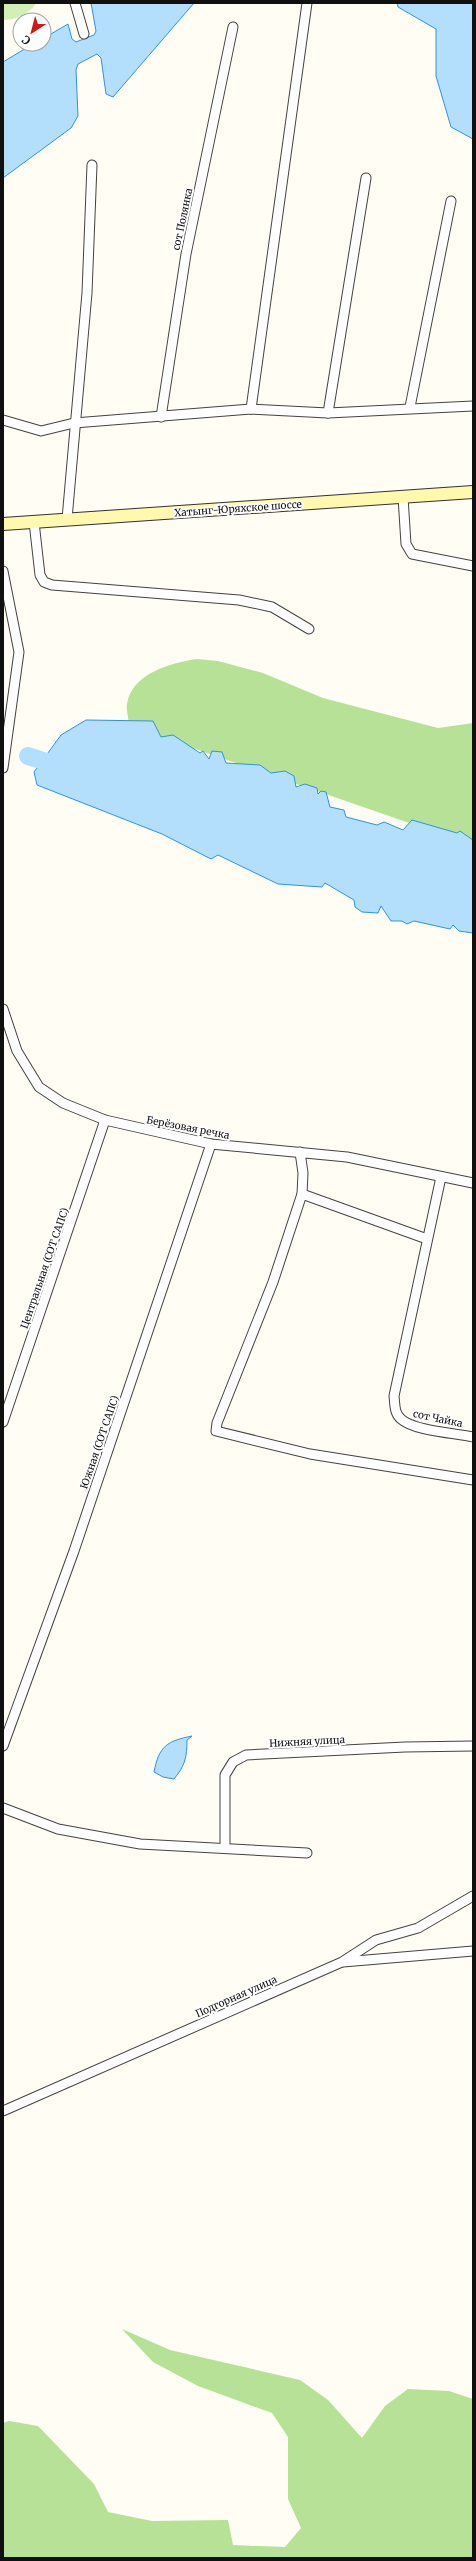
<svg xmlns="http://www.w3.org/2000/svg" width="476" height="2561" font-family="Merriweather,serif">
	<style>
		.green { fill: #d3efb8 }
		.forest { fill: #b6e196 }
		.water { fill: #b3dffc; stroke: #3293db }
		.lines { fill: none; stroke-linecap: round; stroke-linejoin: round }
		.river { stroke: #b3dffc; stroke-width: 18 }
		.street-casing { stroke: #434343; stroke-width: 11 }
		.secondary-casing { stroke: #323232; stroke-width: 14 }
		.street { stroke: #fff; stroke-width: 9 }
		.secondary { stroke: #fff8af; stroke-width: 12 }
		.labels { text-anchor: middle; stroke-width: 4; stroke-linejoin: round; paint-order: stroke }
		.street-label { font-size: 10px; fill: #101010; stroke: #fff }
	</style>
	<rect width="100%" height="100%" fill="#fffdf4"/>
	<!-- green -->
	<path class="green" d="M 3,3 L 36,3 C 30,14 15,20 3,20 Z"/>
	<!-- forest -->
	<g class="forest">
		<path d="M 197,659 L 218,661 L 263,673 L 323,698 L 438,728 L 473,723 L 473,845 L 129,726 C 129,719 126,711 127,704 C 132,673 171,663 197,659 Z"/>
		<polygon points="122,2329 170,2350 300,2380 328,2400 362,2438 385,2406 408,2389 449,2391 473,2399 473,2558 3,2558 3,2423 9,2421 38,2426 94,2484 108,2512 152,2521 228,2520 233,2545 285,2547 301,2528 288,2499 288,2437 272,2413 198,2386 153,2362"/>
	</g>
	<!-- water -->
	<g class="water">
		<polygon points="91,3 194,3 113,97 106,94 101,58 97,54 78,64 76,70 78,116 71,128 3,178 3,62 33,44 44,44 44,38 68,24 72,39 76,42 94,35 96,31"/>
		<polygon points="397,3 473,3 473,139 451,127 436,76 436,29 398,7"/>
		<polygon points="86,720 153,721 161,737 173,735 200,753 203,751 209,759 212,751 222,752 226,763 260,765 271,773 285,771 294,776 296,787 305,784 317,788 318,794 321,791 326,792 330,807 344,810 346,817 377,825 384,822 403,830 412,820 457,833 460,831 473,840 473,933 459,931 453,925 450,929 414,921 407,924 402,921 391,921 381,906 378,913 362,912 355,907 354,900 325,883 322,887 278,884 218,855 211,859 162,834 37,785 34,772 61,735"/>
		<path d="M 192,1736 L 187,1740 C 187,1757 185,1766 174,1779 L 163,1777 L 154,1772 C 159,1746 167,1741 192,1736 Z"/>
	</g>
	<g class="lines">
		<!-- river -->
		<polyline class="river" points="28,756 65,768"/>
		<defs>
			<g id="street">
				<polyline points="75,3 84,34"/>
				<polyline points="410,407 451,201"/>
				<polyline points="251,409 307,3"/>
				<polyline points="328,413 366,178"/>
				<polyline points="161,417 186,254 233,27"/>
				<polyline points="3,420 41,431 74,423 251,409 328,413 473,406"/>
				<polyline points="403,497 406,544 412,554 473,566"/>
				<polyline points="67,519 87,293 92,165"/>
				<polyline points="34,522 40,575 44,582 52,585 239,600 272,607 309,629"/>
				<polyline points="3,571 19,652 3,768"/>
				<polyline points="3,1009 17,1051 39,1087 63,1103 105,1120 211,1144 347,1157 473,1183"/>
				<polyline points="300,1152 303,1173 302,1194 273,1282 217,1423 216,1431 310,1454 473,1480"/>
				<path d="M 441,1177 L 394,1396 C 395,1404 394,1413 401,1419 C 414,1431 455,1433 473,1437"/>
				<polyline points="302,1194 427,1239"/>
				<polyline points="3,1422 105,1120"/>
				<polyline points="3,1746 74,1551 211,1144"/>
				<polyline points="3,1808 58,1829 140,1844 307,1853"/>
				<polyline points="225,1848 225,1775 233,1762 246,1755 405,1747 473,1746"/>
				<polyline points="343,1962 473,1951"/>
				<polyline points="3,2111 342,1962 376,1940 418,1928 473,1896"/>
			</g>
			<polyline id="secondary" points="3,524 473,492"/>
		</defs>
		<!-- street casing -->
		<use href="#street" class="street-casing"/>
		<!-- secondary casing -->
		<use href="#secondary" class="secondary-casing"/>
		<!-- street -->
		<use href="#street" class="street"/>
		<!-- secondary -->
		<use href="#secondary" class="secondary"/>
	</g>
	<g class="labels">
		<!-- street labels -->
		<g class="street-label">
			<text transform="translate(182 219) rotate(-78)" y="4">сот Полянка</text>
			<text transform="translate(238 508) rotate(-4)" y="4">Хатынг-Юряхское шоссе</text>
			<text transform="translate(188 1127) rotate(11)" y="4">Берёзовая речка</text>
			<text transform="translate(44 1268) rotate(-71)" y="4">Центральная (СОТ САПС)</text>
			<text transform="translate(438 1418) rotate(12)" y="4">сот Чайка</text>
			<text transform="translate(99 1442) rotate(-71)" y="4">Южная (СОТ САПС)</text>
			<text transform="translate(307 1741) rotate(-3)" y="4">Нижняя улица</text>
			<text transform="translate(236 1996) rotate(-24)" y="4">Подгорная улица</text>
		</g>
	</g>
	<!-- border -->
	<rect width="476" height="2561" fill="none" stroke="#101010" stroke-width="8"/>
	<!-- north arrow -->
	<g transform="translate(32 32) rotate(216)"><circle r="19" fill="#ffffff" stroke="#9f9f9f"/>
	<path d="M0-3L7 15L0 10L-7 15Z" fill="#d0191d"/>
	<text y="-6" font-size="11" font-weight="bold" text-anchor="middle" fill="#101010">С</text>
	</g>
</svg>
